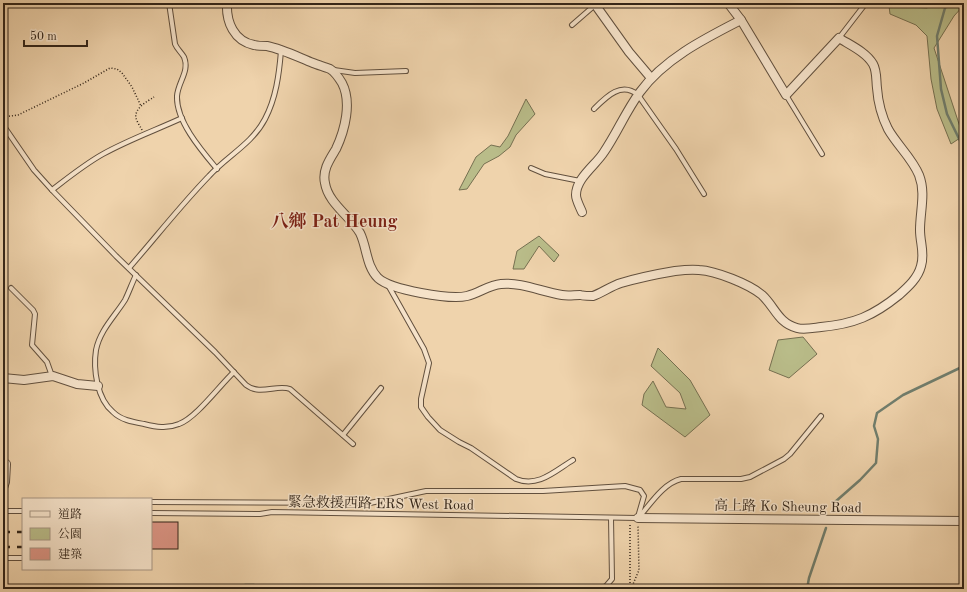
<svg xmlns="http://www.w3.org/2000/svg" width="967" height="592" font-family="'Old Standard TT','Noto Serif TC',serif">
	<style>
		.green { fill: #b9bc89; stroke: #767051 }
		.lines { fill: none; stroke-linecap: round; stroke-linejoin: round }
		.stream { stroke: #717e6d; stroke-width: 2.5 }
		.building { fill: #db9484; stroke: #332519 }
		.lane-casing { stroke: #62503e; stroke-width: 6 }
		.street-casing { stroke: #62503e; stroke-width: 10 }
		.path { stroke: #332519; stroke-width: 1.5; stroke-dasharray: 1 2; stroke-linecap: butt }
		.lane { stroke: #f5e2c9; stroke-width: 4 }
		.street { stroke: #f5e2c9; stroke-width: 8 }
		.rail { stroke: #332519; stroke-width: 2.5; stroke-dasharray: 7 7; stroke-linecap: butt }
		.labels { text-anchor: middle; stroke-width: 3; stroke-linejoin: round; paint-order: stroke }
		.street-label { font-size: 14px; fill: #332519; stroke: #f5e2c9 }
		.district-label { font-size: 18px; font-weight: bold; fill: #7a1f14; stroke: #f5e2c9 }
	</style>
	<rect width="100%" height="100%" fill="#efd3ac"/>
	<filter id="stains"><feTurbulence type="fractalNoise" baseFrequency=".005" numOctaves="4"/><feColorMatrix values="0 0 0 0 .2 0 0 0 0 .09 0 0 0 0 .02 0 0 0 .5 -.17"/></filter>
	<radialGradient id="worn" r=".72"><stop offset=".6" stop-color="#630" stop-opacity="0"/><stop offset="1" stop-color="#630" stop-opacity=".3"/></radialGradient>
	<!-- green -->
	<g class="green">
		<polygon points="935,3 964,3 964,5 954,16 934,48 963,136 951,144 937,109 931,79 927,36 916,25 890,14 889,6 927,8"/>
		<polygon points="526,99 535,114 516,135 510,147 499,156 484,164 467,189 459,190 476,157 491,145 500,147 508,136"/>
		<polygon points="539,236 559,255 554,262 539,246 524,269 513,269 517,251"/>
		<polygon points="803,337 817,354 789,378 769,370 778,340"/>
		<polygon points="658,348 690,380 710,415 685,437 642,405 644,394 653,381 666,407 686,409 680,393 651,366"/>
	</g>
	<g class="lines">
		<!-- stream -->
		<g class="stream">
			<polyline points="950,3 945,8 937,36 941,89 947,114 964,149"/>
			<polyline points="835,502 860,480 876,463 878,439 874,426 877,413 903,395 964,366"/>
			<polyline points="245,585 254,585 257,587"/>
			<polyline points="194,588 234,586"/>
			<polyline points="807,589 809,578 826,528"/>
		</g>
	</g>
	<!-- building -->
	<rect class="building" x="151" y="522" width="27" height="27"/>
	<g class="lines">
		<defs>
			<g id="lane">
				<path d="M 169,3 L 175,44 C 177,49 181,52 184,57 C 190,71 178,82 177,96 C 176,121 201,150 217,169"/>
				<polyline points="572,25 595,5"/>
				<polyline points="839,38 866,3"/>
				<polyline points="334,70 355,73 406,71"/>
				<polyline points="786,95 822,154"/>
				<path d="M 594,109 C 606,97 621,81 638,95 L 676,149 L 704,194"/>
				<path d="M 3,125 L 34,170 L 52,190 L 116,256 L 215,352 L 246,385 C 260,396 277,384 290,389 L 353,444"/>
				<polyline points="531,168 545,174 580,181"/>
				<path d="M 52,190 C 69,177 85,164 103,154 C 128,140 156,130 182,118"/>
				<path d="M 129,268 C 156,237 181,205 209,176 C 227,156 252,144 265,119 C 276,98 279,75 281,51"/>
				<path d="M 136,275 C 132,283 129,292 125,300 C 115,316 100,330 96,350 C 93,369 97,399 113,412 C 121,420 133,422 144,424 C 156,427 167,429 179,424 C 196,418 220,385 234,372"/>
				<path d="M 388,285 L 424,349 L 429,363 L 421,399 L 421,407 L 428,417 L 440,430 L 459,442 L 471,448 L 516,479 C 538,488 555,471 573,460"/>
				<polyline points="11,288 33,310 35,314 32,345 47,362 52,376"/>
				<polyline points="343,435 381,388"/>
				<polyline points="151,502 370,503 426,491 543,491 625,486 640,490 644,496 638,517"/>
				<polyline points="3,511 23,511"/>
				<polyline points="151,513 260,514 272,512 638,518"/>
				<path d="M 640,516 C 651,503 664,483 681,479 L 741,479 L 750,477 L 784,459 L 790,454 L 821,416"/>
				<polyline points="3,558 23,558"/>
				<polyline points="226,589 236,587 600,589 606,586 612,579 611,518"/>
			</g>
			<g id="street">
				<path d="M 227,3 C 226,22 234,41 254,45 C 258,46 263,46 267,46 C 282,49 298,57 313,63 C 318,65 325,67 330,69 C 335,72 339,78 342,83 C 352,102 345,130 336,149 C 330,159 322,170 325,183 C 328,203 350,216 360,233 C 367,247 366,266 378,278 C 391,290 450,300 467,296 C 479,293 489,285 501,284 C 522,282 542,292 562,295 C 568,296 574,295 580,295 C 581,296 592,296 593,296 C 602,293 611,286 621,283 C 638,278 657,274 675,271 C 683,270 691,269 699,270 C 716,271 749,284 762,295 C 775,307 778,323 797,328 C 804,330 813,328 821,327 C 854,324 873,316 899,295 C 908,287 918,278 921,266 C 925,253 920,243 920,230 C 920,211 926,193 919,175 C 912,158 897,145 888,129 C 882,117 878,102 877,88 C 876,80 877,71 873,64 C 866,52 850,45 839,38 L 786,95 L 741,20 L 728,3"/>
				<polyline points="594,3 629,52 651,78"/>
				<path d="M 582,212 C 580,207 576,200 576,195 C 576,178 596,165 604,152 C 617,133 626,111 640,92 C 664,59 704,39 741,20"/>
				<polyline points="3,378 24,380 53,376 77,384 98,386"/>
				<polyline points="3,488 5,482 6,464"/>
				<polyline points="638,518 964,521"/>
			</g>
		</defs>
		<!-- lane casing -->
		<use href="#lane" class="lane-casing"/>
		<!-- street casing -->
		<use href="#street" class="street-casing"/>
		<!-- path -->
		<g class="path">
			<polyline points="3,117 18,115 84,83 110,68 117,69 122,73 132,87 141,106"/>
			<path d="M 142,130 C 140,126 137,122 136,118 C 134,108 148,101 154,97"/>
			<polyline points="630,589 630,523"/>
			<polyline points="631,589 639,570 638,526"/>
		</g>
		<!-- lane -->
		<use href="#lane" class="lane"/>
		<!-- street -->
		<use href="#street" class="street"/>
		<!-- rail -->
		<g class="rail">
			<polyline points="3,532 23,532"/>
			<polyline points="3,547 23,547"/>
		</g>
	</g>
	<g class="labels">
		<!-- street labels -->
		<g class="street-label">
			<text transform="translate(381 503) rotate(1)" y="5">緊急救援西路 ERS West Road</text>
			<text transform="translate(788 506) rotate(1)" y="5">高上路 Ko Sheung Road</text>
		</g>
		<!-- district labels -->
		<g class="district-label">
			<text x="334" y="227">八鄉 Pat Heung</text>
		</g>
	</g>
	<!-- margin -->
	<rect width="967" height="592" fill="none" stroke="#efd3ac" stroke-width="16"/>
	<rect x="4" y="4" width="959" height="584" fill="none" stroke="#332519" stroke-width="2"/>
	<rect x="8" y="8" width="951" height="576" fill="none" stroke="#332519"/>
	<!-- legend -->
	<rect x="22" y="498" width="130" height="72" fill="#f5e2c9" stroke="#a79683"/>
	<rect x="30" y="511" width="20" height="6" fill="#f5e2c9" stroke="#a79683"/>
	<text x="58" y="518" font-size="12" fill="#332519">道路</text>
	<rect x="30" y="528" width="20" height="12" fill="#b9bc89" stroke="#a79683"/>
	<text x="58" y="538" font-size="12" fill="#332519">公園</text>
	<rect x="30" y="548" width="20" height="12" fill="#db9484" stroke="#a79683"/>
	<text x="58" y="558" font-size="12" fill="#332519">建築</text>
	<!-- scale -->
	<path d="M24 40v6h63v-6" fill="none" stroke="#332519" stroke-width="2"/>
	<text x="30" y="40" font-size="12" fill="#332519" stroke="#f5e2c9" stroke-width="3" paint-order="stroke">50 m</text>
	<rect width="100%" height="100%" filter="url(#stains)"/>
	<rect width="100%" height="100%" fill="url(#worn)"/>
</svg>
